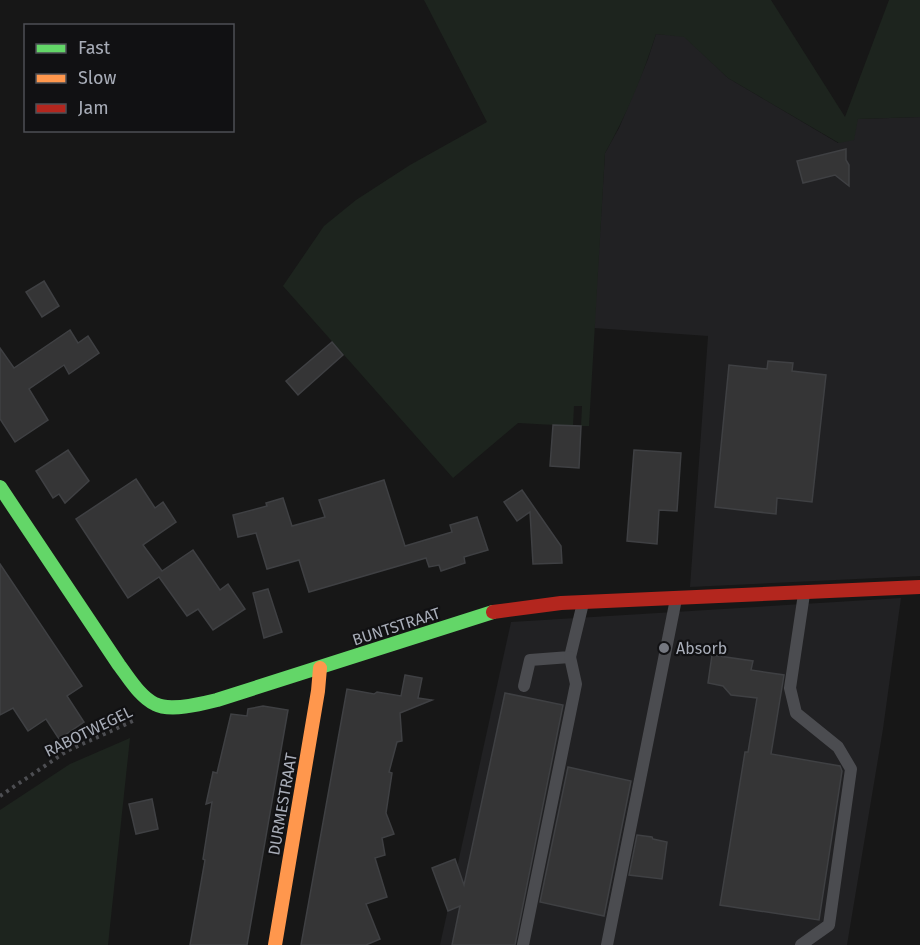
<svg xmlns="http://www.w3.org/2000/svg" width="920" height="945" font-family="'Fira Sans',sans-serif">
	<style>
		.built { fill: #212123 }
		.green { fill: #1d241e }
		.building { fill: #353536; stroke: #3f4043; stroke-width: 1.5 }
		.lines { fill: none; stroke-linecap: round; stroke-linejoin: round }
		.path { stroke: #4d4e52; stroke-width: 4; stroke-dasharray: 3 4.5; stroke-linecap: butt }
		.lane { stroke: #4b4c50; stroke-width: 12 }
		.fast { stroke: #63d668; stroke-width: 14 }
		.slow { stroke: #ff974d; stroke-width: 14 }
		.jam { stroke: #b3261e; stroke-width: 14 }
		.poi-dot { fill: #757880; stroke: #111113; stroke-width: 2 }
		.labels { text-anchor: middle; stroke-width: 4.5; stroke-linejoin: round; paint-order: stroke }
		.street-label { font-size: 16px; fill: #a8adb8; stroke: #111113 }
		.poi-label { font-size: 16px; fill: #a8adb8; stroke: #111113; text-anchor: start }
	</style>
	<rect width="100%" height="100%" fill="#171717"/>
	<!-- built -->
	<g class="built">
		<polygon points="656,34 684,36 728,78 838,143 858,119 920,117 920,576 690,587 708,336 594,328 605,153 619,128 648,59"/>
		<polygon points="901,598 883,729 847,945 440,945 511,622"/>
	</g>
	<!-- green -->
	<g class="green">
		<path d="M 424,0 L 771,0 L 845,117 L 889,0 L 920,0 L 920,117 L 858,119 L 854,140 L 839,143 L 728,78 L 684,37 L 656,34 C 643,75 626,116 605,153 L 589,426 L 581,426 L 582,406 L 574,406 L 573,426 L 518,423 L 453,478 L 283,286 L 324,226 L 356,200 L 410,165 L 487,122 Z"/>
		<polygon points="130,738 108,945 0,945 0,810 70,764"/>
	</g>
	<!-- building -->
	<g class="building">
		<polygon points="846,149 846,160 849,165 849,186 835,175 803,183 797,161"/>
		<polygon points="44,281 59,306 42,317 26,292"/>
		<polygon points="70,330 78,343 88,336 99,353 69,374 64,365 29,389 48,420 15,442 0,419 0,348 14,368"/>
		<polygon points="332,342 343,355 298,395 286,381"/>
		<polygon points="768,361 793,363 792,371 826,375 812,502 777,498 776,514 715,507 729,365 767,369"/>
		<polygon points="553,425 581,426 579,468 550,466"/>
		<polygon points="68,450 89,481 65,503 59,494 53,498 36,471"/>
		<polygon points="634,450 681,453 677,511 659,510 657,544 627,541"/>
		<polygon points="136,479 155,508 163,502 176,522 143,545 162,571 193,550 220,590 228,584 245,609 213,630 198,609 187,616 159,577 128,598 76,519"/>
		<polygon points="384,480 405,546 452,532 450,525 477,517 488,550 464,557 465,563 441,571 439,565 429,567 426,558 309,592 299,560 267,569 256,533 238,537 233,515 267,506 266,503 283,498 292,526 325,517 319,500"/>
		<polygon points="522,490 561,546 562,563 533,564 530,512 517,521 504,502"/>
		<polygon points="0,564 82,686 67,696 84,722 59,739 46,719 28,731 13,708 0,715"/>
		<polygon points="268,589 282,632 264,638 253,593"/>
		<polygon points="712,655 753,661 751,670 784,675 771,754 840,766 842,771 819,920 720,905 745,752 748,752 757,698 731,695 723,686 708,683"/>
		<polygon points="405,675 422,678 418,698 432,700 400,713 402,741 397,742 389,772 392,773 386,813 394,834 382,838 385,855 375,858 387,897 366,904 380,939 366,945 301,945 347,689 374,694 377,692 401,696"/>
		<polygon points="505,693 563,705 515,945 452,945 460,906 448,911 432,868 455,859 464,885"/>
		<polygon points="263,706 288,710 247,945 190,945 205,860 203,859 212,802 206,804 213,772 217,773 231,714 247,716 248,709"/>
		<polygon points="568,767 631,781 604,916 540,902"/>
		<polygon points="152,799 158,829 136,834 129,804"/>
		<polygon points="637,835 652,837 653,839 667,842 662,879 629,875"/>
	</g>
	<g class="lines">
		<!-- path -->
		<polyline class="path" points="0,796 67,751 135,720"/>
		<!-- lane -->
		<g class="lane">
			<polyline points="524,686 530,660 570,657 583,603"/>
			<polyline points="523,945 576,684 570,657"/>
			<polyline points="607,945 676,599"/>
			<polyline points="801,945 829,925 851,769 838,747 796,713 790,688 804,594"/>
		</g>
		<!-- fast -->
		<path class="fast" d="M 0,487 L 119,665 C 129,678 140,697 155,704 C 170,712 201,704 217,700 L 493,612"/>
		<!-- slow -->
		<polyline class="slow" points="275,945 318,691 320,668"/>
		<!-- jam -->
		<polyline class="jam" points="493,612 561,603 920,587"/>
	</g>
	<!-- markers -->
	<circle class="poi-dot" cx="664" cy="648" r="6"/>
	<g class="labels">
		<!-- street labels -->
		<g class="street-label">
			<text transform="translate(396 626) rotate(-18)" y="6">BUNTSTRAAT</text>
			<text transform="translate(88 731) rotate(-26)" y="6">RABOTWEGEL</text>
			<text transform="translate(282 804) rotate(-80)" y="6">DURMESTRAAT</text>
		</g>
		<!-- poi labels -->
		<g class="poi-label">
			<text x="676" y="654">Absorb</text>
		</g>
	</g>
	<!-- legend -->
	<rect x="24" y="24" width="210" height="108" fill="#111113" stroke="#4d4f55" stroke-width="1.5"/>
	<rect x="36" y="44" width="30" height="9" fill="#63d668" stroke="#4d4f55" stroke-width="1.5"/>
	<text x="78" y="54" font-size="18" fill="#a8adb8">Fast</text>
	<rect x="36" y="74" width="30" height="9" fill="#ff974d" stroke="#4d4f55" stroke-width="1.5"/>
	<text x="78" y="84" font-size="18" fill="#a8adb8">Slow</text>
	<rect x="36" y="104" width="30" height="9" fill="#b3261e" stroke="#4d4f55" stroke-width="1.5"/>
	<text x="78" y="114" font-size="18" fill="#a8adb8">Jam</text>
</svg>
